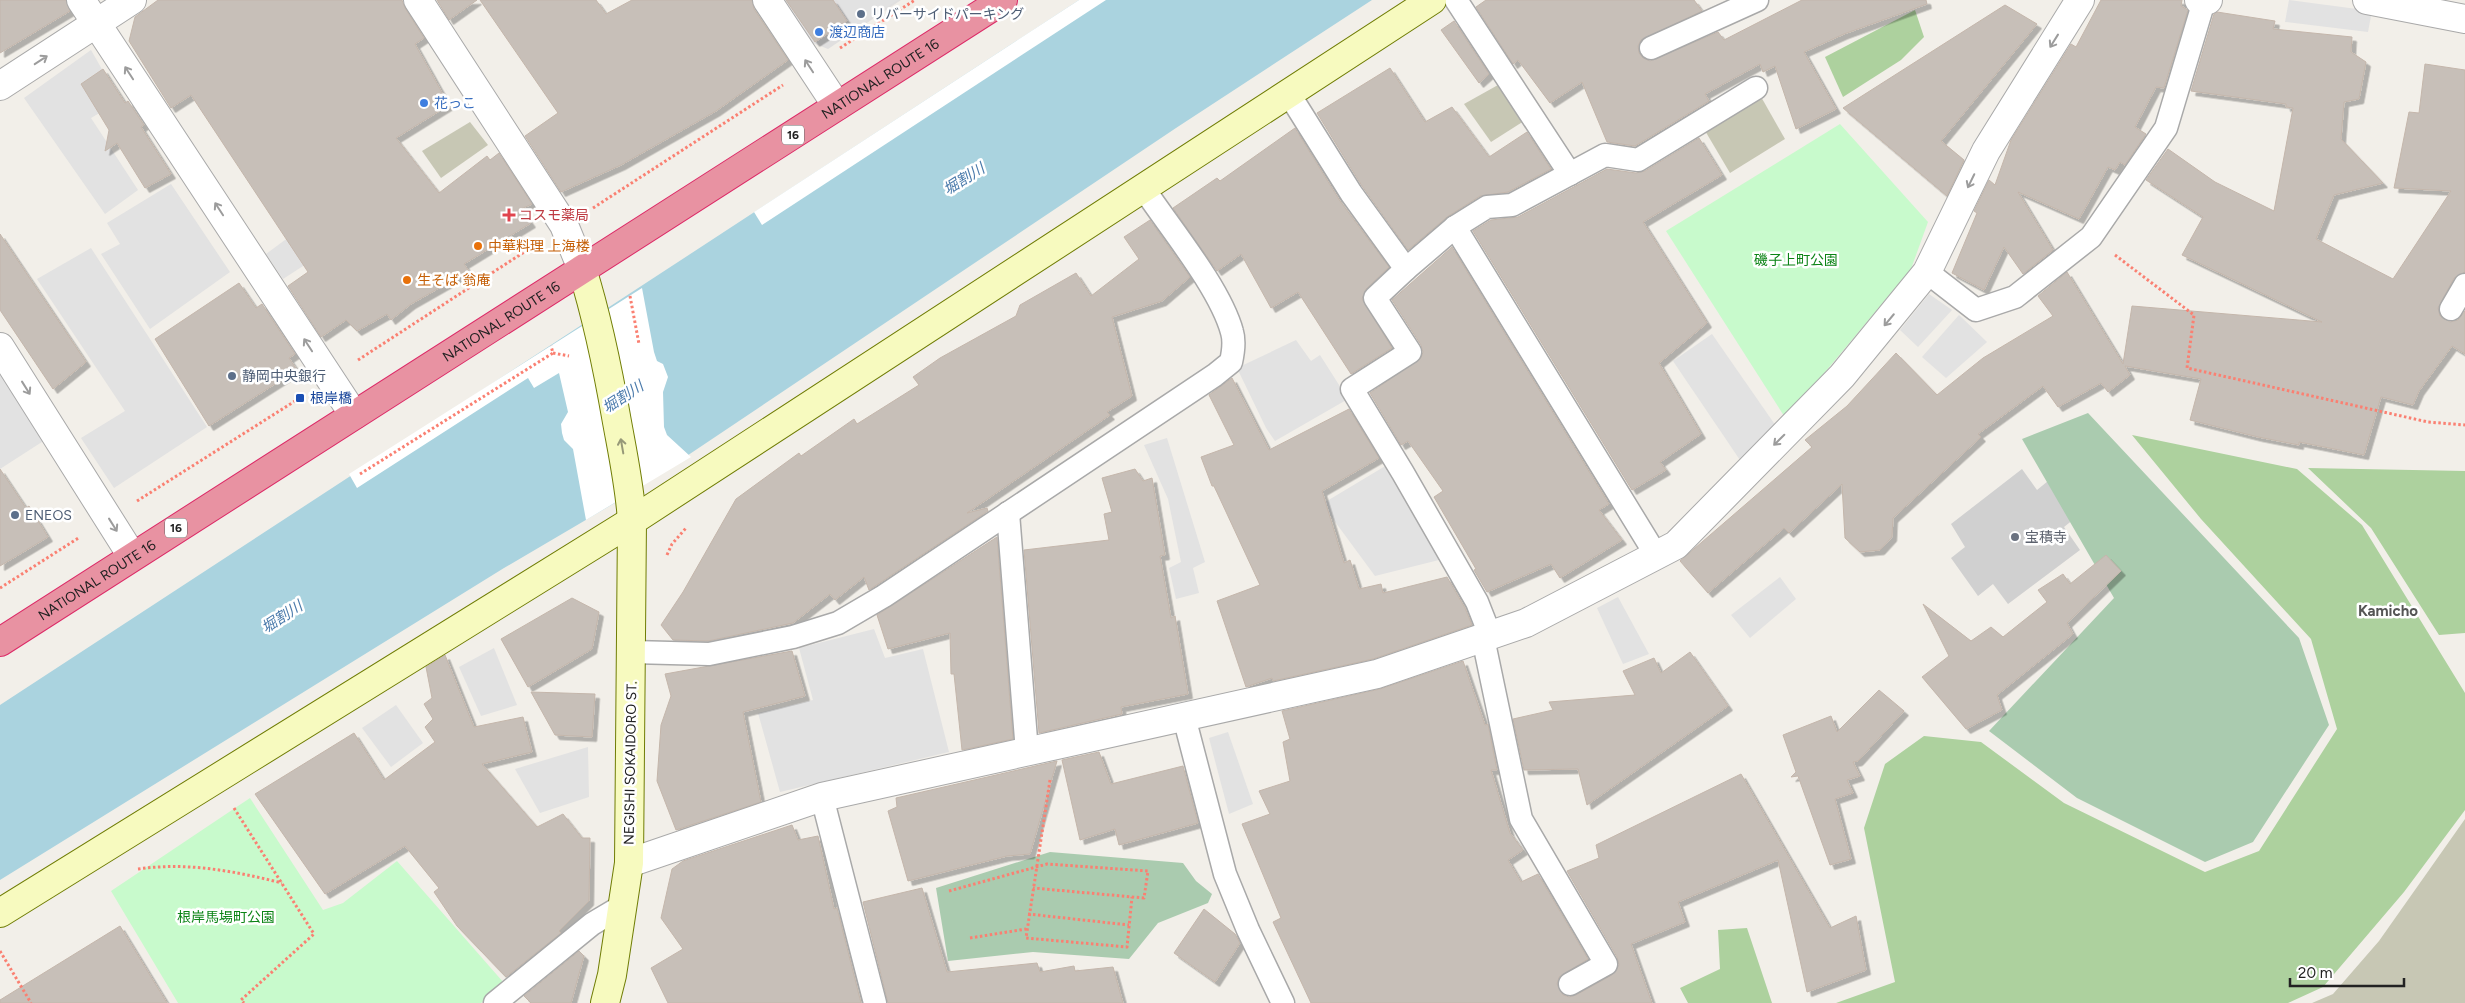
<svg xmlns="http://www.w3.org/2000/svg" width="2465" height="1003" font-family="Figtree,'Noto Sans JP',sans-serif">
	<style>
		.residential { fill: #e0dfdf }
		.religious { fill: #d0d0d0 }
		.construction { fill: #c7c7b4 }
		.forest { fill: #add19e }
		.cemetery { fill: #aacbaf }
		.park { fill: #c8facc }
		.parking { fill: #e2e2e2 }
		.water { fill: #aad3df }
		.pier { fill: #fff }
		.building { fill: #c7bfb8; stroke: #c4b6ab; filter: url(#shadow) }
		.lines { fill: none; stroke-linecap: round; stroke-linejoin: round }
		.lane-casing { stroke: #a9a9a9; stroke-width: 25 }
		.street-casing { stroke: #a9a9a9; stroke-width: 30 }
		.secondary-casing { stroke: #707d05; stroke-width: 30 }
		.highway-casing { stroke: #dc2a67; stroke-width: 30 }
		.path { stroke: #fa8072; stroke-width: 3; stroke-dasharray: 2.5 2.5; stroke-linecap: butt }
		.lane { stroke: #fff; stroke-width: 22 }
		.street { stroke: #fff; stroke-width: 28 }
		.secondary { stroke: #f7fabf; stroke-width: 28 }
		.highway { stroke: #e892a2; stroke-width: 28 }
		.oneway { stroke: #9c9c9c }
		.oneway2 { stroke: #979978 }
		.service-dot { fill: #5c6f8a; stroke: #fff; stroke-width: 2 }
		.shop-dot { fill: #3f7fe0; stroke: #fff; stroke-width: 2 }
		.health-dot { fill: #e0444e; stroke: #fff; stroke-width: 2 }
		.food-dot { fill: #e8710a; stroke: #fff; stroke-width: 2 }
		.transit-dot { fill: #1a4fb4; stroke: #fff; stroke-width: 2 }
		.worship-dot { fill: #6b7280; stroke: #fff; stroke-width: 2 }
		.labels { text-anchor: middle; stroke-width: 5; stroke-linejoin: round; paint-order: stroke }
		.shield { fill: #fff; stroke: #646464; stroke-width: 1 }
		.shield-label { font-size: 12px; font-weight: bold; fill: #222 }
		.service-label { font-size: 14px; fill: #4e5e75; stroke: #fff; text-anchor: start }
		.shop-label { font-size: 14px; fill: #366cbe; stroke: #fff; text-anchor: start }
		.street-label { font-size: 14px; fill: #222; stroke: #fff }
		.health-label { font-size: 14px; fill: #be3a42; stroke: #fff; text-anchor: start }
		.food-label { font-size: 14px; fill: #c56008; stroke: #fff; text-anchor: start }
		.park-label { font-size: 14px; fill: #0c8416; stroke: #fff }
		.transit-label { font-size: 14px; fill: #164399; stroke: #fff; text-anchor: start }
		.worship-label { font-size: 14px; fill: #5b616d; stroke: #fff; text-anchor: start }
		.water-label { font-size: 15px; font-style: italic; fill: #4a7aab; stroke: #fff }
		.neighbourhood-label { font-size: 15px; font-weight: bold; fill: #555; stroke: #fff }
	</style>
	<defs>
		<filter id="shadow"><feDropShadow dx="4.5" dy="4.5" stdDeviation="0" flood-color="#0004"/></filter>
	</defs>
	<rect width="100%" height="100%" fill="#f2efe9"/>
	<!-- residential -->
	<polygon class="residential" points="785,0 901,0 828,49 813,43"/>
	<!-- religious -->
	<polygon class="religious" points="2022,469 2037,490 2048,481 2074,519 2064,527 2080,550 2008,604 1993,584 1978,596 1951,558 1965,547 1951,524"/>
	<!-- construction -->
	<g class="construction">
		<polygon points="1498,85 1524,121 1491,142 1464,104"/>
		<polygon points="1760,95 1785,139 1730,173 1704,129"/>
		<polygon points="470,122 488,145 441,178 422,151"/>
		<polygon points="2465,819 2465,1003 2312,1003 2333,994 2379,941"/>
	</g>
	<!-- forest -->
	<g class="forest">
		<polygon points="1915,10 1924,37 1901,60 1843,97 1825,57"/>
		<polygon points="2132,435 2297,469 2362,525 2465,693 2465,810 2404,892 2323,987 2288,1003 1836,1003 1895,982 1864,828 1885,764 1924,736 1981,742 2064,803 2205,872 2259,851 2337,729 2311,639 2201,519"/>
		<polygon points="2308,468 2465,471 2465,633 2439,635 2371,528"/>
		<polygon points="1747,928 1772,1003 1688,1003 1680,988 1720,969 1718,930"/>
	</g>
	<!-- cemetery -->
	<g class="cemetery">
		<polygon points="2088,413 2299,638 2329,725 2253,842 2205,862 2077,798 1989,731 2114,598 2022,439"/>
		<polygon points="1050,852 1183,863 1196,881 1212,894 1208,903 1158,923 1129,959 1033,952 948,961 936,888"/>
	</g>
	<!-- park -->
	<g class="park">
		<polygon points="1840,124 1928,222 1911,269 1786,419 1666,231"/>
		<polygon points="250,798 323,910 343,903 397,861 504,983 481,1003 178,1003 111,891"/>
	</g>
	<!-- parking -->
	<g class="parking">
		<polygon points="837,0 898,0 855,28"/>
		<polygon points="2289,0 2372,11 2368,32 2285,22"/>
		<polygon points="91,50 120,101 91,118 138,190 105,214 24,98"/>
		<polygon points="171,184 230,272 150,329 101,254 120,244 107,223"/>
		<polygon points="312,220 334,246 283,279 266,254"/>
		<polygon points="91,248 207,427 114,488 81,438 125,411 37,279"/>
		<polygon points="1929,294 1952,310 1918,347 1900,330"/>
		<polygon points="1959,315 1987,342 1946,378 1922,357"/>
		<polygon points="1712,334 1778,429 1742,463 1673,361"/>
		<polygon points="1296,340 1311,361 1320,355 1348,399 1275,441 1266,428 1237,368"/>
		<polygon points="0,371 45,440 0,469"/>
		<polygon points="1167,438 1205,562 1193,568 1199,593 1176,599 1169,568 1181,562 1168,499 1144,445"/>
		<polygon points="1387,465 1443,559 1375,576 1322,504"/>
		<polygon points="1780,577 1796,599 1750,638 1731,615"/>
		<polygon points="1618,597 1649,654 1623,664 1597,608"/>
		<polygon points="874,629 885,658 923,649 949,752 780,792 758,713 813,700 799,648"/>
		<polygon points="494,648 517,705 481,716 459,667"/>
		<polygon points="396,705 423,743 391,767 362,728"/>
		<polygon points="1228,732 1253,804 1229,814 1209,738"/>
		<polygon points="588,747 589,797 540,813 515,769"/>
	</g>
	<!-- water -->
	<polygon class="water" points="1079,0 1372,0 1176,128 630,494 504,568 0,880 0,705"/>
	<!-- pier -->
	<g class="pier">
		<polygon points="1079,0 1106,0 762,225 754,212"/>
		<polygon points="642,288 654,352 657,361 663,364 668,377 663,392 664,427 667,435 691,457 586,520 573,449 564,440 562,433 561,424 568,412 559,373 534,388 528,378 357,488 349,474"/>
	</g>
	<!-- building -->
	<g class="building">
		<polygon points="0,0 66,0 70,11 0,53"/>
		<polygon points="158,0 402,0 405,8 424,38 415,44 449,105 396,138 439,193 487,156 490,160 499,153 532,204 521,209 531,223 464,264 469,271 411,304 391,320 387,314 357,331 346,320 321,337 288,286 308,272 191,95 171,108 129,41 135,17"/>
		<polygon points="437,0 477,0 449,20"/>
		<polygon points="480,0 596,0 606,14 632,0 752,0 754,9 788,60 716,111 621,165 561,192 525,136 558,113"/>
		<polygon points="786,0 833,0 847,21 815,42"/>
		<polygon points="1486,0 1694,0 1702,11 1641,40 1638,46 1639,53 1643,58 1650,61 1718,32 1724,40 1802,0 1926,0 1927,4 1844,34 1804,52 1836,109 1796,129 1775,66 1763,72 1760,64 1705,94 1709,101 1635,146 1607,142 1582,82 1550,103 1518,60 1513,64 1476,7"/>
		<polygon points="2101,0 2182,0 2181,6 2188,10 2164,88 2156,87 2135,127 2146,134 2125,165 2120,162 2115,170 2108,167 2079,219 2018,192 2053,250 2023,274 2004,247 1984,290 1952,273 1977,213 1974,211 1989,180 1995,185 2011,140 2071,44 2076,47"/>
		<polygon points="2005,5 2037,24 1941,141 1964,160 1947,196 1843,108"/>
		<polygon points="2217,12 2275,21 2273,29 2352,37 2351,52 2366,62 2359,99 2344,102 2341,139 2383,183 2334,195 2316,239 2393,279 2451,191 2394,188 2409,112 2419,113 2425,64 2465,70 2465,272 2454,278 2438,308 2440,316 2450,322 2458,320 2465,311 2465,354 2452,346 2419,391 2413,405 2381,397 2364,455 2299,442 2299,445 2258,437 2190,420 2201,379 2125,366 2130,375 2108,392 2101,383 2058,407 2043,386 1978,434 1981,437 1893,518 1892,537 1880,550 1860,552 1845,538 1842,484 1789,533 1784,528 1708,593 1680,561 1812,447 1805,440 1847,406 1896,353 1937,395 1983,358 2053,316 2038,296 2067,272 2123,364 2132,306 2322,322 2182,255 2203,217 2146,180 2168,149 2215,182 2274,211 2293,108 2286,107 2286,104 2191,91 2214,14"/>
		<polygon points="1454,21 1489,74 1479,83 1441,30"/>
		<polygon points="1390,68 1425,122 1452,107 1489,157 1527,132 1551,169 1508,192 1480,196 1447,217 1408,250 1362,186 1317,113"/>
		<polygon points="103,69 125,103 128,101 144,125 141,127 171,174 145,188 117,143 105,151 109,130 81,84"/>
		<polygon points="1295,128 1340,201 1389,267 1366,289 1362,299 1392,348 1351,374 1298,292 1271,308 1241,254 1217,271 1173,208 1217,178 1220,181"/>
		<polygon points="1699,138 1722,175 1643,222 1707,323 1659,363 1701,434 1660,462 1666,470 1632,490 1473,231 1491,220 1518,217 1607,169 1636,173 1645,171"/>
		<polygon points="1150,220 1190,277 1162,301 1112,317 1132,396 1107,412 1110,415 967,513 987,508 988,511 869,590 864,577 835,600 830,594 793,623 708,641 673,640 661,625 683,592 736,499 799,453 801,456 854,419 857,424 919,385 913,377 940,358 1016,316 1020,305 1076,273 1091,296 1139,259 1124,237"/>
		<polygon points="0,234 86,362 53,389 0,310"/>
		<polygon points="1452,247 1609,504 1599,510 1622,540 1560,578 1551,564 1487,592 1474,570 1476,569 1434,497 1443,491 1408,441 1401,445 1370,393 1421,358 1423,352 1421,345 1392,300"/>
		<polygon points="239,283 256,308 262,304 295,354 289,358 297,370 209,426 155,339"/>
		<polygon points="1232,378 1269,450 1349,409 1379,458 1322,491 1344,563 1350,560 1359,589 1381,584 1383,593 1447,577 1465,608 1472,625 1373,659 1273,681 1272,678 1246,687 1217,601 1260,585 1214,486 1212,486 1201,457 1234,445 1209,395"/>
		<polygon points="0,469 26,508 29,506 48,537 0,566"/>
		<polygon points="1135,469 1143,481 1152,478 1165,555 1160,556 1171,618 1175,616 1188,694 1121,707 1122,714 1039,733 1024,550 1109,540 1104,514 1112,512 1102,478"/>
		<polygon points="997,537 1013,739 962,750 954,674 951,674 950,633 888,649 877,615"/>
		<polygon points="2106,555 2121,571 2067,623 2073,634 1997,695 2002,710 1966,729 1922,677 1949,656 1923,604 1971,641 1991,627 2003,637 2047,602 2038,590 2063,574 2070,584"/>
		<polygon points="572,598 599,612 592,649 528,687 501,639"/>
		<polygon points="792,651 805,696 743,712 761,802 676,830 657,781 661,725 671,696 665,674"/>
		<polygon points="1690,652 1728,706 1587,805 1578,769 1524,770 1513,719 1553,710 1549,702 1635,695 1623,671 1654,658 1661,673"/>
		<polygon points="445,655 474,727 523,717 532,752 482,764 537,827 563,814 582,838 590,838 589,901 559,931 561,933 506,977 457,926 434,892 439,888 405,846 325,894 255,794 354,733 384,780 435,742 425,727 433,719 424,704 432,698 426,667"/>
		<polygon points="1463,661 1485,725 1488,724 1497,770 1491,770 1510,833 1523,850 1508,860 1521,882 1538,874 1588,959 1559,977 1557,984 1563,995 1569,997 1576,995 1612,975 1619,965 1617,957 1567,871 1599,858 1596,845 1741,774 1830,928 1856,916 1866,970 1807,992 1778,860 1678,902 1685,922 1631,944 1652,1003 1311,1003 1273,922 1281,918 1242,824 1270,814 1259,791 1290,781 1283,742 1290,739 1282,711 1380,689"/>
		<polygon points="1879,690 1904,711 1858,761 1853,762 1860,776 1847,780 1853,793 1835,799 1851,859 1830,865 1798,776 1791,777 1796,772 1783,735 1831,716 1837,732"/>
		<polygon points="531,692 595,694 592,737 555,735"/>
		<polygon points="1099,752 1111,784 1183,766 1198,823 1119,845 1115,829 1080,840 1062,760"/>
		<polygon points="1057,761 1030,854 1007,856 908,881 888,811 897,807 896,798"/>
		<polygon points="792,825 798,840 818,836 834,909 837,908 861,1003 668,1003 651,968 683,949 661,918 672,869 683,861"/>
		<polygon points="922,888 947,972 1037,963 1040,972 1074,966 1075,971 1113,967 1123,1003 888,1003 863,902"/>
		<polygon points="1204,909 1235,934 1240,943 1215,982 1174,953"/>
		<polygon points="120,926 167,1003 0,1003 0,1000"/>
		<polygon points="579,951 584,956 571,1003 531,1003 524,996"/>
	</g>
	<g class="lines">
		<defs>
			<g id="lane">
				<polyline points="1456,0 1570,174"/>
				<polyline points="1651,48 1757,0"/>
				<polyline points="1289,94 1351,193 1406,269 1455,227 1487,207 1512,205 1605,155 1638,160 1756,88"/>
				<polyline points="1455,227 1656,555"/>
				<polyline points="1406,269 1375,298 1410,352 1352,389 1403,473 1477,602 1490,635"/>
				<polyline points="1927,272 1976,310 2015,297 2091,237 2166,128 2204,1"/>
				<polyline points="2451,309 2465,285"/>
				<polyline points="1008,513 1027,752"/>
				<polyline points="1483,638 1521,819 1606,964 1570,984"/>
				<path d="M 632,652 L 709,654 L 793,637 L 838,623 L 884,596 L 1215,375 L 1231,362 C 1233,353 1235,342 1232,332 C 1220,288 1170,228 1144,189"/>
				<polyline points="1184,717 1225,874 1248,930 1283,1003"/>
				<polyline points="822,797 875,1003"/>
				<polyline points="495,1003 592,924 624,905"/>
			</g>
			<g id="street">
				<polyline points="81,0 354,415"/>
				<polyline points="418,0 564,225 582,269"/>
				<polyline points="767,0 837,106"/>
				<polyline points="2199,0 2208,0"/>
				<polyline points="2367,0 2465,19"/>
				<polyline points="0,86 132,0"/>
				<polyline points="0,347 132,556"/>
				<polyline points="629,863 822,797 1377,674 1526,623 1676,545 1842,376 1927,272 1986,151 2080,0"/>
			</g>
			<g id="secondary">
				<path d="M 582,269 C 598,320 608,370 617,422 C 623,455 630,488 632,521 L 629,863 L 612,975 L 605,1003"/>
				<polyline points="0,913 632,521 1432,0"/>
			</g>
			<g id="highway">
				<path id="s1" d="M 0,642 L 1003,0"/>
			</g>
		</defs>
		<!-- lane casing -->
		<use href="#lane" class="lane-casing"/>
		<!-- street casing -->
		<use href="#street" class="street-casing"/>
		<!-- secondary casing -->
		<use href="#secondary" class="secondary-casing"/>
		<!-- highway casing -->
		<use href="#highway" class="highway-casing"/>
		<!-- path -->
		<g class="path">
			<polyline points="840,48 915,0"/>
			<polyline points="593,208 783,85"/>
			<polyline points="2115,255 2194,315 2187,368 2428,422 2465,425"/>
			<polyline points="630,296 639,344"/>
			<polyline points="553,353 569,356"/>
			<polyline points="358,360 535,245"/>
			<polyline points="360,474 553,353 551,346"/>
			<polyline points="137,501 303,396"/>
			<polyline points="667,555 672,544 686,528"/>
			<polyline points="0,588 80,537"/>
			<polyline points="1050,780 1026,938 1127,947 1132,897"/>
			<polyline points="234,808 314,934 241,1000 244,1003"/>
			<path d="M 138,869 C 188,862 234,871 282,883"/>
			<polyline points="949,891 1047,864 1148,871 1144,898 1033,888"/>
			<polyline points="1028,914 1129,925"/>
			<polyline points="970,938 1026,929"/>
			<polyline points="0,951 31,1003"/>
		</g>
		<!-- lane -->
		<use href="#lane" class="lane"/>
		<!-- street -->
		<use href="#street" class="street"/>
		<!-- secondary -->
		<use href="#secondary" class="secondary"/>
		<!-- highway -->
		<use href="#highway" class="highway"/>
	</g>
	<!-- one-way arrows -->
	<defs><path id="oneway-shaft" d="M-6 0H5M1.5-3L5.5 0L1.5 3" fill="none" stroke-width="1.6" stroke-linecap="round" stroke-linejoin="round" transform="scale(1.25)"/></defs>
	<g class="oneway">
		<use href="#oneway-shaft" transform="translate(2054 41) rotate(122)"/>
		<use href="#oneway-shaft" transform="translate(41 60) rotate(-33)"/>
		<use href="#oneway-shaft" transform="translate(809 66) rotate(-123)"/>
		<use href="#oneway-shaft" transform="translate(129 73) rotate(-123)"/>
		<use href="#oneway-shaft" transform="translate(1971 181) rotate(116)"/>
		<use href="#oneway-shaft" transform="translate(219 209) rotate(-123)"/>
		<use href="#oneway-shaft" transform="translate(1889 320) rotate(130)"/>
		<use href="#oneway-shaft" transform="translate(308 345) rotate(-123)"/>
		<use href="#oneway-shaft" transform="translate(26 388) rotate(58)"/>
		<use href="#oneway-shaft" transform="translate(1779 440) rotate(135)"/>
		<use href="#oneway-shaft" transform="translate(113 525) rotate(58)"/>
	</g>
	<use class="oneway2" href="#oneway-shaft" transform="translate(622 446) rotate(-100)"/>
	<!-- markers -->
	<g class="service-dot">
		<circle cx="861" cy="14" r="5"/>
		<circle cx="232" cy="376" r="5"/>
		<circle cx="15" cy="515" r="5"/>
	</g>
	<g class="shop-dot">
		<circle cx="819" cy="32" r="5"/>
		<circle cx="424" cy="103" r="5"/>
	</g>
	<path class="health-dot" d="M506.5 207.5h5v5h5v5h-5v5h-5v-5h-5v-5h5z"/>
	<g class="food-dot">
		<circle cx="478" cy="246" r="5"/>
		<circle cx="407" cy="280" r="5"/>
	</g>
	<rect class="transit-dot" x="295" y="393" width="10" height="10" rx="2.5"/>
	<circle class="worship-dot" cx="2015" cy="537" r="5"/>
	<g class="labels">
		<!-- shield labels -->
		<g class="shield">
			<rect x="782" y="125.5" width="22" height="19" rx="4"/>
			<rect x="165" y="518.5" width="22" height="19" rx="4"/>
		</g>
		<g class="shield-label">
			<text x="793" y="139">16</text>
			<text x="176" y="532">16</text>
		</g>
		<!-- service labels -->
		<g class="service-label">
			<text x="871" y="19">リバーサイドパーキング</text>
			<text x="242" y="381">静岡中央銀行</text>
			<text x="25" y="520">ENEOS</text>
		</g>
		<!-- shop labels -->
		<g class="shop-label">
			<text x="829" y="37">渡辺商店</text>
			<text x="434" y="108">花っこ</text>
		</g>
		<!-- street labels -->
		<g class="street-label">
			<text dy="5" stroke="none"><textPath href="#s1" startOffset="1045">NATIONAL ROUTE 16</textPath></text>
			<text dy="5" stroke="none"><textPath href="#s1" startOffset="595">NATIONAL ROUTE 16</textPath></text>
			<text dy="5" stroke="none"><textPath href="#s1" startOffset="115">NATIONAL ROUTE 16</textPath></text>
			<text transform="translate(630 763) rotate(-89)" y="5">NEGISHI SOKAIDORO ST.</text>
		</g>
		<!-- health labels -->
		<g class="health-label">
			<text x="519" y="220">コスモ薬局</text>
		</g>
		<!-- food labels -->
		<g class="food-label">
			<text x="488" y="251">中華料理 上海楼</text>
			<text x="417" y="285">生そば 翁庵</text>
		</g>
		<!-- park labels -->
		<g class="park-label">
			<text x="1796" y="265">磯子上町公園</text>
			<text x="226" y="922">根岸馬場町公園</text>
		</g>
		<!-- transit labels -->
		<g class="transit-label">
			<text x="310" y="403">根岸橋</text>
		</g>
		<!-- worship labels -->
		<g class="worship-label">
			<text x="2025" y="542">宝積寺</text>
		</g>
		<!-- water labels -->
		<g class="water-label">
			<text transform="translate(964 179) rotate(-32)" y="5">堀割川</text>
			<text transform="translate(623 397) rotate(-33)" y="5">堀割川</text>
			<text transform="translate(282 617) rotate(-33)" y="5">堀割川</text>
		</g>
		<!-- neighbourhood labels -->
		<g class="neighbourhood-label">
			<text x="2388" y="616">Kamicho</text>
		</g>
	</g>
	<!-- scale -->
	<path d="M2290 978v8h114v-8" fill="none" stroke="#222222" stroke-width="2.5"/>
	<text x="2298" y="978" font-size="15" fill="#222222" stroke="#ffffff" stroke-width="4" paint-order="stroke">20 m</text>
</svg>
